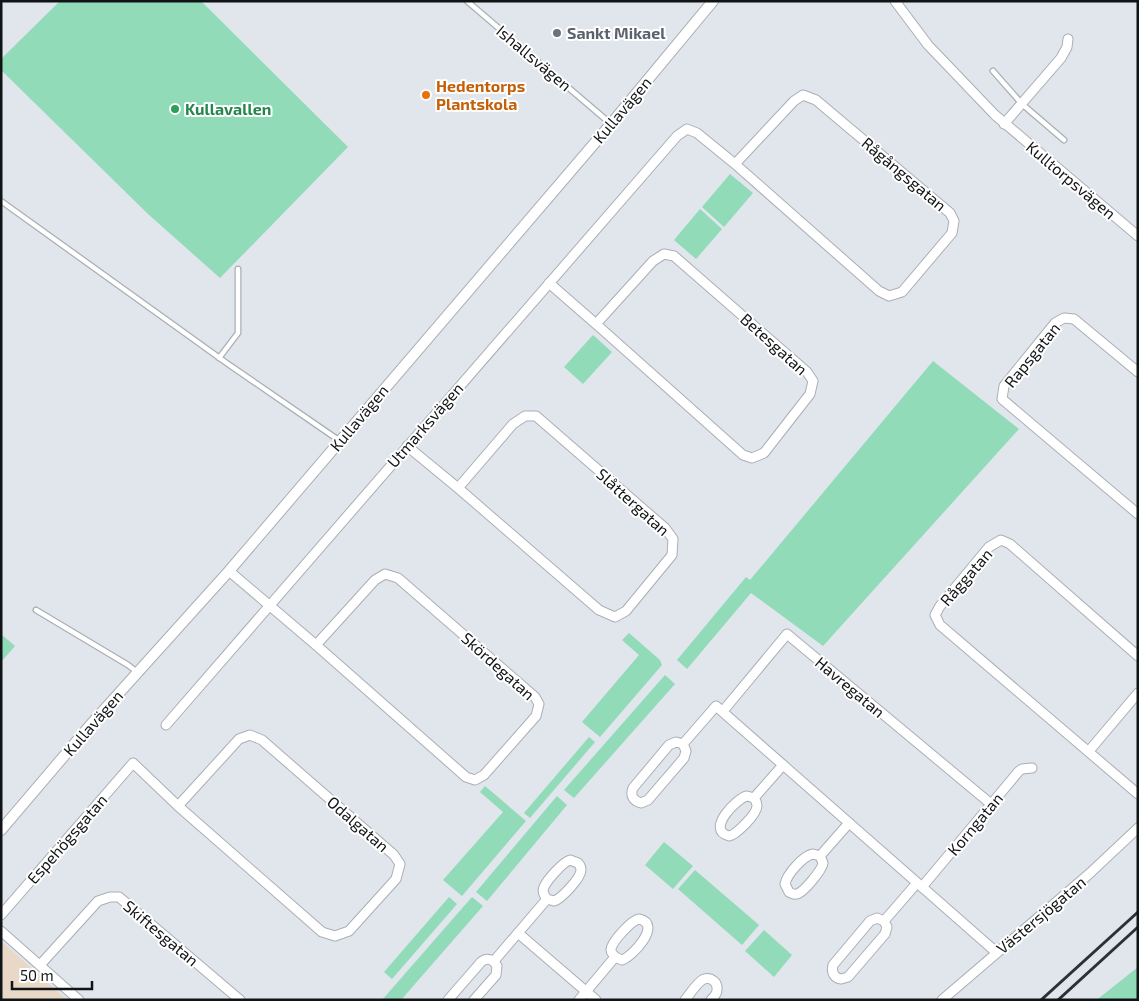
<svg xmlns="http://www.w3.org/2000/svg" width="1139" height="1001" font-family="'Exo 2',sans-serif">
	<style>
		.commercial { fill: #ead8c7 }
		.green { fill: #91dbb9 }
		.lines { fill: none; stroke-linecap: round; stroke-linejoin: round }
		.service-casing { stroke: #a9afb5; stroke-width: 7 }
		.minor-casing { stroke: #a9afb5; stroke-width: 11 }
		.tertiary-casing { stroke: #a9afb5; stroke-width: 12 }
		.service { stroke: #fff; stroke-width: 4.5 }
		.minor { stroke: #fff; stroke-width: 9 }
		.tertiary { stroke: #fff; stroke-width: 10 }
		.rail { stroke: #2d3133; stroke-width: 3 }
		.worship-dot { fill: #6b7280; stroke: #fff; stroke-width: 2 }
		.food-dot { fill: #e8710a; stroke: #fff; stroke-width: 2 }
		.leisure-dot { fill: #2e9e5b; stroke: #fff; stroke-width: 2 }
		.labels { text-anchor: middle; stroke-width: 4; stroke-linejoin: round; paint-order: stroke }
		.worship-label { font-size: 16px; font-weight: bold; fill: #5b616d; stroke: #fff; text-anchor: start }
		.street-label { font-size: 16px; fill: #111416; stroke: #fff }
		.food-label { font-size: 16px; font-weight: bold; fill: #c56008; stroke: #fff; text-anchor: start }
		.leisure-label { font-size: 16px; font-weight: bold; fill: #27864d; stroke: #fff; text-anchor: start }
	</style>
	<rect width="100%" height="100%" fill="#e0e6ec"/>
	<!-- commercial -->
	<polygon class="commercial" points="1,941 67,1000 1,1000"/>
	<!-- green -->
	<g class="green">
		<polygon points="60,1 201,1 348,147 220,278 148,214 1,70 1,59"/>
		<polygon points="730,174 753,193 724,227 702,207"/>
		<polygon points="700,209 722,229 696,259 674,240"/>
		<polygon points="593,335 612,352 583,384 564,367"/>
		<polygon points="933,361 1019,429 823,646 751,593 687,669 677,660 746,577 750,580"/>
		<polygon points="629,633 660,660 662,665 600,737 582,722 639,655 622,640"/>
		<polygon points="1,634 15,646 1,662"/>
		<polygon points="665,675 675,684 574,798 564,790"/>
		<polygon points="589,737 595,742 530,818 524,813"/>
		<polygon points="485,786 526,821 462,896 443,880 503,812 480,792"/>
		<polygon points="557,796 567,805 487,901 476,892"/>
		<polygon points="664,842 693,866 673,889 645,865"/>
		<polygon points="695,870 759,925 742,945 678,889"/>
		<polygon points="449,897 457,904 392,979 384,972"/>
		<polygon points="472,897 483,906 401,1000 382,1000"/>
		<polygon points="764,930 792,955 774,977 745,951"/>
		<polygon points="1138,967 1138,1000 1098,1000 1099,998"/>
	</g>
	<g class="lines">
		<defs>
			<g id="service">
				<polyline points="467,1 611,124"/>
				<polyline points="993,71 1022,104 1064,140"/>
				<polyline points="1,201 228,364 340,441"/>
				<polyline points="219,358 238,333 238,269"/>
				<polyline points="36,610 128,665 137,672"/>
			</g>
			<g id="minor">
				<polyline points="895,1 928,45 995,115 1138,236"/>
				<polyline points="1004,124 1061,58 1067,47 1068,39"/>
				<polyline points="549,283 596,324 653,261 664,254 674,256 807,372 813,381 810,394 764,453 752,458 743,455 596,324"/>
				<polyline points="1138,372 1074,319 1064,318 1055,323 1004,386 1002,399 1138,514"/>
				<polyline points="407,446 458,488 513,424 525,416 536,416 665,528 673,539 672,555 626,611 615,617 599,610 458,488"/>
				<polyline points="229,571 316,645 375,580 385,574 398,578 535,697 539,704 536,716 484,775 475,780 466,777 316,645"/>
				<polyline points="1138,656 1010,544 1001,540 989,547 940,606 935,615 940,625 1138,794"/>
				<polyline points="723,711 787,634 991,804"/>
				<polyline points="166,725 677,136 687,129 697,133 735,164 794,101 803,95 816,100 950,213 954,221 952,233 902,292 889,296 879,291 735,164"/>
				<path d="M 683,744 L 686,751 L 684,758 L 648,800 L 641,803 C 633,801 630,795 633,788 L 669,745 L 676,742 L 683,744 L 716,706 L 996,952"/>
				<polyline points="1089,751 1138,693"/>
				<path d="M 754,798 C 756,801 757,802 757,806 C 757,814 736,835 729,836 C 705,830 737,798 747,796 L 754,798 L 783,765"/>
				<path d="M 820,856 L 823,863 C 822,870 804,892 797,894 C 793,895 793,894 789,892 L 785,884 C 787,874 803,856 813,854 L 820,856 L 849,823"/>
				<polyline points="922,887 1019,771 1022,769 1032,768"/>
				<polyline points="1,915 133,763 178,806 239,739 250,735 262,740 394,855 400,864 396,879 349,931 335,936 322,932 178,806"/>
				<path d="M 884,921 L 887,927 L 885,934 L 848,977 L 841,979 C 834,978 831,972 833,965 L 870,921 L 877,918 L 884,921 L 917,883"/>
				<polyline points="1,931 79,1000"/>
				<polyline points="518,933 596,1000"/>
				<path d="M 494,961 L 547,899 L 554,901 C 561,899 581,878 581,870 C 581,866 580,865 578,863 L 570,860 C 563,862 547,880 544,887 C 542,892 544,895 547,899"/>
				<polyline points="40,965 98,901 110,897 119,897 240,1000"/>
				<path d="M 448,1000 L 481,962 C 487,957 493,959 497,966 L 496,975 L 474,1000"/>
				<path d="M 579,1000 L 615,957 L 622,960 C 632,957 663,924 639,919 C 632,920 611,942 611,950 C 611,953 613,954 615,957"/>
				<path d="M 685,1000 C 690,994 697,982 704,979 C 711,977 718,982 717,990 C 717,994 714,997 711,1000"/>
				<polyline points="942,1000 1089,874 1138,828"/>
			</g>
			<polyline id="tertiary" points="1,830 93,722 229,571 611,124 713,1"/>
		</defs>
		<!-- service casing -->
		<use href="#service" class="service-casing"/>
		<!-- minor casing -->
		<use href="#minor" class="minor-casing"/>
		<!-- tertiary casing -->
		<use href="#tertiary" class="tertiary-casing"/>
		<!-- service -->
		<use href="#service" class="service"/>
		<!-- minor -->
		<use href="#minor" class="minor"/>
		<!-- tertiary -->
		<use href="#tertiary" class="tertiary"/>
		<!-- rail -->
		<g class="rail">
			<polyline points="1041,1000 1138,912"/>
			<polyline points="1058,1000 1138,927"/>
		</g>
	</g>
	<!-- markers -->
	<circle class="worship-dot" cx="557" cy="33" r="5"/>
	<circle class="food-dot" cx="426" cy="95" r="5"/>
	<circle class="leisure-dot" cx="175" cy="109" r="5"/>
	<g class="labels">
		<!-- worship labels -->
		<g class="worship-label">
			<text x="567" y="39">Sankt Mikael</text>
		</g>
		<!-- street labels -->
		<g class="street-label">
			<text transform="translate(534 58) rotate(40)" y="6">Ishallsvägen</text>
			<text transform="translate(622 110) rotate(-50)" y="6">Kullavägen</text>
			<text transform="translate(904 174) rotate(40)" y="6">Rågångsgatan</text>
			<text transform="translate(1071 180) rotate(40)" y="6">Kulltorpsvägen</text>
			<text transform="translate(774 344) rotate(42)" y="6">Betesgatan</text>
			<text transform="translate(1032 355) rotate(-51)" y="6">Rapsgatan</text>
			<text transform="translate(359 418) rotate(-50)" y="6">Kullavägen</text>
			<text transform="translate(425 425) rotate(-49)" y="6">Utmarksvägen</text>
			<text transform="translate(633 502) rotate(42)" y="6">Slåttergatan</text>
			<text transform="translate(966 577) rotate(-49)" y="6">Råggatan</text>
			<text transform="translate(498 666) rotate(42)" y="6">Skördegatan</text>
			<text transform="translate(850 687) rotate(40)" y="6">Havregatan</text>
			<text transform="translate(93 723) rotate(-49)" y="6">Kullavägen</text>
			<text transform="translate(358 824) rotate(41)" y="6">Odalgatan</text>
			<text transform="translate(975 824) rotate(-50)" y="6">Korngatan</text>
			<text transform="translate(67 839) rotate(-49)" y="6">Espehögsgatan</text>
			<text transform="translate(1041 915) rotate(-40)" y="6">Västersjögatan</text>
			<text transform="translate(161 933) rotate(40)" y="6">Skiftesgatan</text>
		</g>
		<!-- food labels -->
		<g class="food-label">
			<text x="436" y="92">Hedentorps<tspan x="436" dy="18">Plantskola</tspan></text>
		</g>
		<!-- leisure labels -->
		<g class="leisure-label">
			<text x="185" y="115">Kullavallen</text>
		</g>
	</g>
	<!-- border -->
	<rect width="1139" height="1001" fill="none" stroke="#111416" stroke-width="5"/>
	<!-- scale -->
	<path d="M12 981v8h80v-8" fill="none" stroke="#111416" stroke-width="2.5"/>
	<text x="20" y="981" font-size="15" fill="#111416" stroke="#ffffff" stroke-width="4" paint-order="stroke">50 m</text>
</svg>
